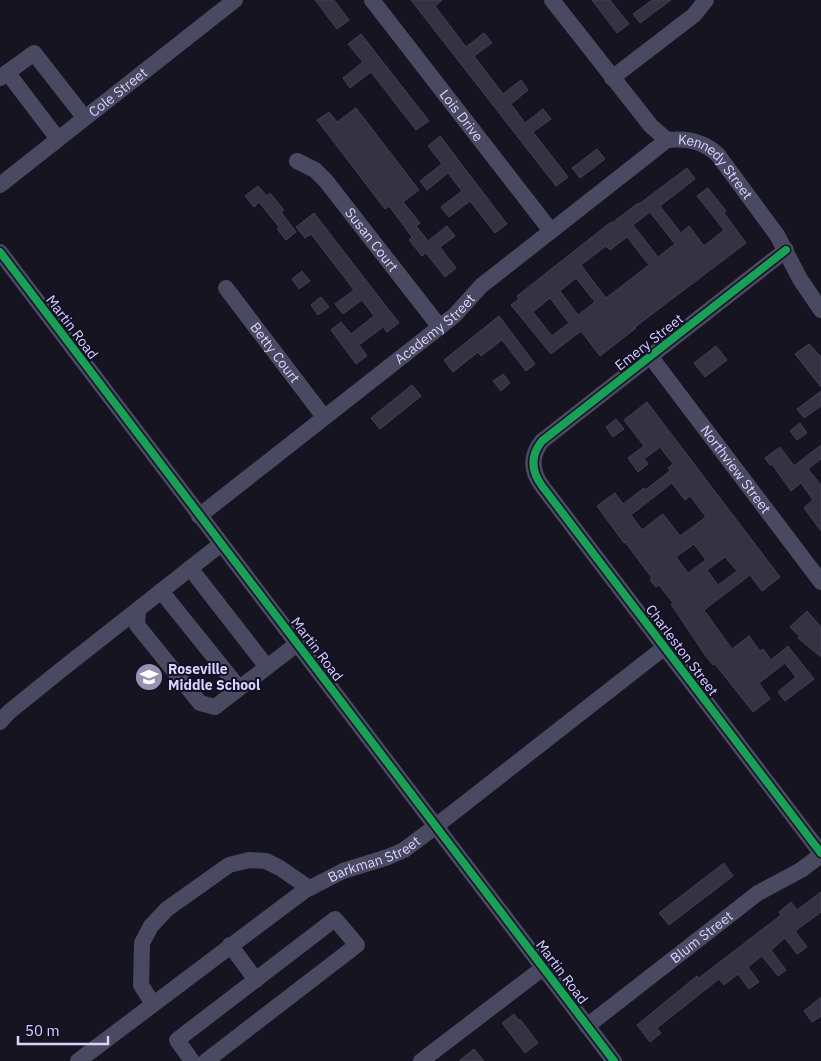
<svg xmlns="http://www.w3.org/2000/svg" width="821" height="1061" font-family="'IBM Plex Sans',sans-serif">
	<style>
		.building { fill: #343243; stroke: #433f54; fill-rule: evenodd }
		.lines { fill: none; stroke-linecap: round; stroke-linejoin: round }
		.minor { stroke: #4a4962; stroke-width: 16 }
		.cycleway-casing { stroke: #130f26; stroke-width: 11 }
		.cycleway { stroke: #1a9f57; stroke-width: 8 }
		.labels { text-anchor: middle; stroke-width: 4; stroke-linejoin: round; paint-order: stroke }
		.street-label { font-size: 14px; fill: #d9d4ff; stroke: #130f26 }
		.poi-label { font-size: 14px; font-weight: bold; fill: #d9d4ff; stroke: #130f26; text-anchor: start }
	</style>
	<rect width="100%" height="100%" fill="#161421"/>
	<!-- building -->
	<g class="building">
		<polygon points="315,0 334,0 349,20 337,29"/>
		<polygon points="411,0 442,0 435,6 466,47 484,33 492,43 474,56 503,94 521,80 528,90 511,104 525,123 543,109 551,119 533,132 568,177 556,186"/>
		<polygon points="592,0 610,0 629,24 617,33"/>
		<polygon points="652,0 671,0 640,23 633,14"/>
		<polygon points="361,34 429,121 416,130 371,72 350,88 343,78 363,62 348,44"/>
		<polygon points="356,108 419,190 403,202 420,223 416,226 428,241 447,226 455,236 440,247 456,268 445,277 426,253 422,256 409,240 412,237 389,206 385,209 317,120 329,112 337,122"/>
		<polygon points="440,136 507,224 495,233 470,201 449,217 441,207 462,191 448,173 427,190 420,181 442,164 428,146"/>
		<polygon points="597,149 605,159 580,178 572,168"/>
		<path d="M 687,168 L 695,179 L 660,206 L 681,233 L 689,226 L 704,246 L 724,230 L 697,196 L 708,188 L 726,211 L 724,213 L 746,243 L 635,327 L 636,328 L 600,356 L 581,331 L 551,354 L 511,305 L 519,299 L 517,296 L 611,222 L 612,223 L 638,203 L 639,204 ZM 650,212 L 675,244 L 658,257 L 633,225 ZM 627,237 L 649,265 L 606,298 L 581,265 L 606,246 L 610,250 ZM 576,278 L 595,302 L 578,315 L 560,291 ZM 550,298 L 569,323 L 552,336 L 533,312 Z"/>
		<polygon points="258,186 267,196 270,193 284,210 281,212 296,232 286,240 277,229 279,227 259,202 254,207 245,196"/>
		<polygon points="314,213 399,323 387,332 383,327 359,345 367,356 356,364 331,330 341,322 351,334 374,316 362,300 343,314 335,304 354,290 311,234 305,238 296,227"/>
		<polygon points="302,271 310,281 299,289 292,279"/>
		<polygon points="321,297 329,307 318,315 311,305"/>
		<polygon points="499,316 535,364 526,371 502,340 481,356 478,352 453,372 444,360"/>
		<polygon points="809,344 821,357 821,387 795,354"/>
		<polygon points="716,346 727,360 705,377 694,363"/>
		<polygon points="503,374 510,383 501,391 493,381"/>
		<polygon points="412,385 421,396 380,429 371,418"/>
		<polygon points="821,391 821,406 804,418 797,409"/>
		<path d="M 647,402 L 780,577 L 762,591 L 750,575 L 704,610 L 732,649 L 749,636 L 760,651 L 763,649 L 771,660 L 788,646 L 814,679 L 785,701 L 778,692 L 796,677 L 785,663 L 759,683 L 770,699 L 753,712 L 715,664 L 713,665 L 705,655 L 671,604 L 673,603 L 659,585 L 656,587 L 650,580 L 652,578 L 625,542 L 624,543 L 597,506 L 615,493 L 623,504 L 644,488 L 645,490 L 670,471 L 668,468 L 673,464 L 660,447 L 644,459 L 648,464 L 638,472 L 628,458 L 644,446 L 624,420 ZM 672,483 L 685,500 L 690,496 L 706,517 L 680,536 L 663,514 L 642,530 L 631,515 ZM 694,544 L 706,560 L 688,573 L 676,557 ZM 725,557 L 737,571 L 718,585 L 707,570 Z"/>
		<polygon points="616,419 624,429 613,437 606,427"/>
		<polygon points="800,423 807,433 797,440 790,431"/>
		<polygon points="821,445 821,459 808,469 821,485 821,531 804,508 813,500 801,483 791,491 772,464 770,465 765,458 780,447 794,466"/>
		<polygon points="807,611 821,627 821,657 798,638 800,637 790,627"/>
		<polygon points="724,863 733,876 669,925 659,913"/>
		<polygon points="821,892 821,912 795,931 807,947 797,954 785,938 771,950 786,970 778,976 762,956 748,967 759,982 749,989 738,974 724,985 719,979 657,1028 661,1033 650,1042 637,1025 697,976 699,978 781,915 779,912 791,902 797,910"/>
		<polygon points="821,997 821,1016 812,1022 804,1011"/>
		<polygon points="514,1014 519,1021 520,1019 538,1043 525,1053 502,1023"/>
		<polygon points="474,1049 484,1061 459,1061"/>
	</g>
	<g class="lines">
		<!-- minor -->
		<g class="minor">
			<path id="s1" d="M 372,0 L 551,231"/>
			<path id="s2" d="M 552,0 L 651,126 L 667,140 C 686,138 704,141 718,155 L 777,235 L 800,279 L 821,310"/>
			<polyline points="7,72 58,139"/>
			<polyline points="0,78 34,53 84,117"/>
			<polyline points="612,78 694,15 706,0"/>
			<path id="s3" d="M 297,161 L 315,170 L 326,181 L 439,326"/>
			<path id="s4" d="M 0,185 L 235,0"/>
			<path d="M 786,250 L 542,441 C 530,456 531,471 542,486 L 821,853"/>
			<polyline points="0,252 614,1061"/>
			<path id="s5" d="M 226,288 L 324,417"/>
			<path id="s6" d="M 650,356 L 821,582"/>
			<path id="s7" d="M 199,516 L 455,315 L 481,286 L 667,140"/>
			<polyline points="190,568 267,667"/>
			<polyline points="161,591 239,688"/>
			<polyline points="138,610 137,625 200,703 215,707 297,644"/>
			<polyline points="0,722 9,712 61,670 221,544"/>
			<polyline points="230,945 256,980"/>
			<polyline points="153,1004 141,985 142,943 151,926 167,909 229,865 249,860 266,861 280,868 309,888"/>
			<path id="s8" d="M 587,1026 L 758,893 L 801,870 L 821,855"/>
			<path id="s9" d="M 78,1061 L 304,891 L 343,871 L 388,857 L 404,850 L 436,826 L 665,647"/>
			<polyline points="192,1061 177,1040 335,919 357,945 206,1061"/>
			<polyline points="421,1061 543,968"/>
		</g>
		<defs>
			<g id="cycleway">
				<path d="M 786,250 L 542,441 C 530,456 531,471 542,486 L 821,853"/>
				<polyline points="0,252 614,1061"/>
			</g>
		</defs>
		<!-- cycleway casing -->
		<use href="#cycleway" class="cycleway-casing"/>
		<!-- cycleway -->
		<use href="#cycleway" class="cycleway"/>
	</g>
	<!-- icons -->
	<defs>
		<symbol id="school-disc" viewBox="-11 -11 22 22"><circle r="9.5" fill="#9591b1" stroke="#130f26"/><path d="M0-5L7-2L0 1L-7-2ZM-4 1L0 2.5L4 1V4Q0 6-4 4Z" fill="#fff"/></symbol>
	</defs>
	<g fill-rule="evenodd">
		<use href="#school-disc" x="133" y="661" width="32" height="32"/>
	</g>
	<g class="labels">
		<!-- street labels -->
		<g class="street-label">
			<text dy="5" stroke="none"><textPath href="#s4" startOffset="150">Cole Street</textPath></text>
			<text dy="5" stroke="none"><textPath href="#s1" startOffset="146">Lois Drive</textPath></text>
			<text dy="5" stroke="none"><textPath href="#s2" startOffset="241">Kennedy Street</textPath></text>
			<text dy="5" stroke="none"><textPath href="#s3" startOffset="110">Susan Court</textPath></text>
			<text transform="translate(72 327) rotate(53)" y="5">Martin Road</text>
			<text dy="5" stroke="none"><textPath href="#s7" startOffset="301">Academy Street</textPath></text>
			<text transform="translate(649 342) rotate(-38)" y="5">Emery Street</text>
			<text dy="5" stroke="none"><textPath href="#s5" startOffset="81">Betty Court</textPath></text>
			<text dy="5" stroke="none"><textPath href="#s6" startOffset="142">Northview Street</textPath></text>
			<text transform="translate(317 649) rotate(53)" y="5">Martin Road</text>
			<text transform="translate(682 650) rotate(53)" y="5">Charleston Street</text>
			<text dy="5" stroke="none"><textPath href="#s9" startOffset="360">Barkman Street</textPath></text>
			<text dy="5" stroke="none"><textPath href="#s8" startOffset="145">Blum Street</textPath></text>
			<text transform="translate(562 972) rotate(53)" y="5">Martin Road</text>
		</g>
		<!-- poi labels -->
		<g class="poi-label">
			<text x="168" y="674">Roseville<tspan x="168" dy="16">Middle School</tspan></text>
		</g>
	</g>
	<!-- scale -->
	<path d="M18 1036v8h90v-8" fill="none" stroke="#d9d4ff" stroke-width="2.5"/>
	<text x="25" y="1036" font-size="15" fill="#d9d4ff" stroke="#130f26" stroke-width="4" paint-order="stroke">50 m</text>
</svg>
